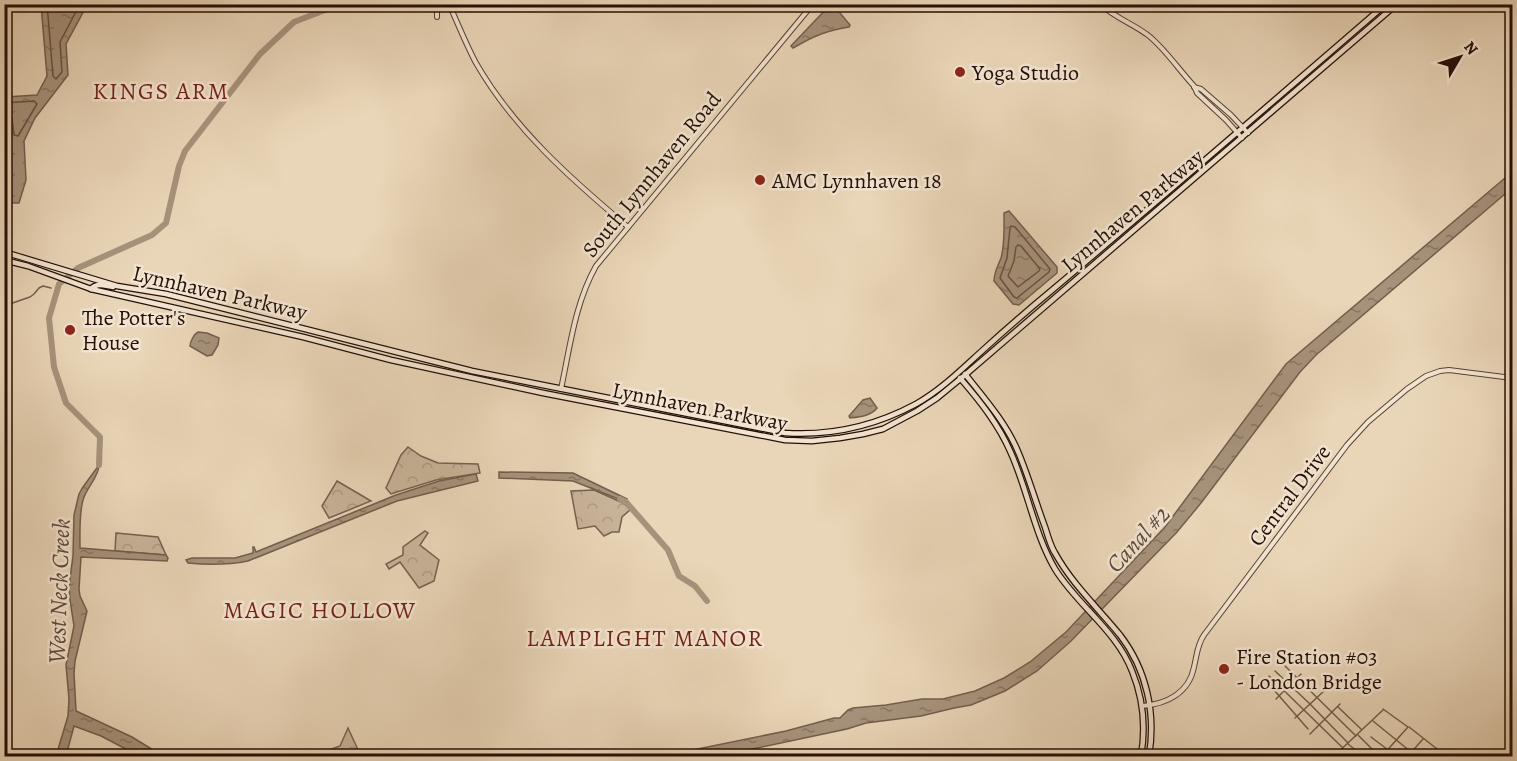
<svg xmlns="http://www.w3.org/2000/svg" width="1517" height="761" font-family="Alegreya,serif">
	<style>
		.park { fill: url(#park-crowns); stroke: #766150; stroke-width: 1.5 }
		.water { fill: url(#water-ripples); stroke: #725e4c; stroke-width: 1.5 }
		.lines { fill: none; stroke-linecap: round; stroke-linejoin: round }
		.shore { stroke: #665040; stroke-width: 1.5 }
		.stream { stroke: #725e4c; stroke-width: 1.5 }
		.river { stroke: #a6927b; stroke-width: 6 }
		.tertiary-casing { stroke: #564032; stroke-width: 6 }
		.secondary-casing { stroke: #250f06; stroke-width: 7 }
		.tertiary { stroke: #f1e4d0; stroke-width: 4 }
		.secondary { stroke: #f1e4d0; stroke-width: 4.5 }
		.poi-dot { fill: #8f2418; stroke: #f1e4d0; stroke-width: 2 }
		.labels { text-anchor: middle; stroke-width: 5; stroke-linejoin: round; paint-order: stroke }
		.poi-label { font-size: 22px; fill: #250f06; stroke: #f1e4d0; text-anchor: start }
		.street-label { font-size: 22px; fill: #250f06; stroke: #f1e4d0 }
		.neighbourhood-label { font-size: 24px; letter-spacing: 1.5px; fill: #7a1f14; stroke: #f1e4d0 }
		.water-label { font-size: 24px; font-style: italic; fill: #5f4a3b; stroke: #f1e4d0 }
	</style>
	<defs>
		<pattern id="park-crowns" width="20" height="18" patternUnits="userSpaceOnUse" patternTransform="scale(1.5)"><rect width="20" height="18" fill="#c8b399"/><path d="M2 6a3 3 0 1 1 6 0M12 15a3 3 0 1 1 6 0" fill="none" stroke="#ac9982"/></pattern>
		<pattern id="water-ripples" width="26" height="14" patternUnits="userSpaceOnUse" patternTransform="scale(1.5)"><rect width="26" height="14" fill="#a6927b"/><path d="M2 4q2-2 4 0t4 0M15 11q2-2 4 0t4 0" fill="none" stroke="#877663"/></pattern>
	</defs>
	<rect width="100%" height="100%" fill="#e9d5b7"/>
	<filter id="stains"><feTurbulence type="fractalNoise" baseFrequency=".00333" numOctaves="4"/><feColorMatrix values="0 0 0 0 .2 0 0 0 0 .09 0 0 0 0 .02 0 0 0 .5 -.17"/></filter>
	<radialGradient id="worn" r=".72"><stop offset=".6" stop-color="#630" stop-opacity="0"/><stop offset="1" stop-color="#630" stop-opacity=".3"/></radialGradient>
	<!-- park -->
	<g class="park">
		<polygon points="408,447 421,456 438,463 478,464 480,473 436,480 391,494 386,488 401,455"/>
		<polygon points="337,481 371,501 329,518 322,506"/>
		<polygon points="594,490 623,503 631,509 622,517 619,532 612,532 604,536 595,526 578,529 571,491"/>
		<polygon points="425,531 428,533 420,545 439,560 434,581 419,588 400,562 389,569 386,564 403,555 403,547"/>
		<polygon points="116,533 158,537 166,555 115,551"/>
		<polygon points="348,728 360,754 355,756 298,756 300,752 318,754 340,746"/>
	</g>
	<!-- water -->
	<g class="water">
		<polygon points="41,5 87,5 66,44 68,75 35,118 24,141 26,180 19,203 12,203 5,213 5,204 6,203 11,181 6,97 37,95 47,76"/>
		<path d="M 830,5 L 836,8 L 850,25 L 849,27 C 825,31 814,36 793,48 L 791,46 Z"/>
		<polygon points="1512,172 1512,188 1316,355 1300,372 1201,503 1177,532 1071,641 1037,671 1005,691 971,705 954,708 921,716 866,723 847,729 719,756 663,756 786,731 834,718 840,718 848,710 853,708 886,705 922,699 943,699 975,691 1004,678 1030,662 1066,632 1165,527 1286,364"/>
		<path d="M 1009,211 L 1057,267 L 1057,273 L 1019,305 L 1013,304 L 994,281 C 994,272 998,266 1001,258 C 1005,244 1004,227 1004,213 Z"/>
		<path d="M 198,332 L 207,333 L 219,338 L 218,345 L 212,355 L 207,356 L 190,346 C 190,342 194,334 198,332 Z"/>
		<path d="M 870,398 L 877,408 C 871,416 859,417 850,418 L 849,416 L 863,400 Z"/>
		<path d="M 99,465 C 99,477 86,488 83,500 C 79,514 80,533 80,548 L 166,555 L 168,558 L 167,561 L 81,557 L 79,589 L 80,596 L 87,611 L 75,661 L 74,673 L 76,711 L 132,737 L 163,756 L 139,756 L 101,736 L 74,726 L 66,756 L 56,756 L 68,716 L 69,699 L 66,665 L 74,626 L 70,600 L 69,586 L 73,556 L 74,515 L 79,494 L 83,487 Z"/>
		<polygon points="499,472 573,473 627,499 626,502 573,481 499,478"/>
		<path d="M 476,474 L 478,481 L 397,501 L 248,561 C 228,565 209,565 188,563 L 186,560 L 192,558 L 235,558 L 253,553 L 253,547 L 254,547 L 256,552 L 396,495 L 439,481 Z"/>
	</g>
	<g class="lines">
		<!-- shore -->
		<g class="shore">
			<polyline points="47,4 53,76 56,79 62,72 60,42 80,4"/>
			<polyline points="4,103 34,101 37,104 18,136 14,135 12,118 9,115 4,115"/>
			<polygon points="1011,226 1015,227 1050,269 1049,272 1017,298 1014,297 1000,278 1007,258 1010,228"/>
			<polygon points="1018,245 1021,246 1040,269 1039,271 1018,287 1008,276 1014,261 1016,247"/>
		</g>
		<!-- stream -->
		<g class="stream">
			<polyline points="4,306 30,297 34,294 39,288 43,286 51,288"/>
			<polyline points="1285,666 1356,736"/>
			<polyline points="1275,671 1310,704 1348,743"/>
			<polyline points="1269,676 1343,748"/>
			<polyline points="1274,690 1308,729"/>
			<polyline points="1276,699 1301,674"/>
			<polyline points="1338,707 1361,729"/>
			<polyline points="1295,718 1324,691"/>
			<polyline points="1373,721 1416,756"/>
			<polyline points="1409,727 1446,756"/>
			<polyline points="1310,734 1340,704"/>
			<polyline points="1358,735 1373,750"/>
			<polyline points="1371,737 1396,756"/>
			<polyline points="1348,744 1363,756"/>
			<polyline points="1340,751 1345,756"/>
			<polyline points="1334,756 1383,710"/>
			<polyline points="1382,756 1408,727 1383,709"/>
			<polyline points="1408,756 1423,739"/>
			<polyline points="1429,756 1436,748"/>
		</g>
		<!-- river -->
		<g class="river">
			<polyline points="99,465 100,437 66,403 54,367 49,318 59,284 78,268 152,235 166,223 179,166 185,151 260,54 294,22 330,8 334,4"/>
			<polyline points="620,499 626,502 668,550 679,576 695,586 707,601"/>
		</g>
		<defs>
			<g id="tertiary">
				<polyline points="437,4 437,17"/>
				<path d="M 449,4 C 458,24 466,44 476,63 C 514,129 571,179 628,227"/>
				<path d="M 1100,4 C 1115,18 1134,24 1149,36 C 1166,50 1179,70 1194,86 L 1197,93 L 1226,120 L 1242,138"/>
				<polyline points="1194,87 1201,89 1231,115 1248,133"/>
				<path d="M 561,389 C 570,347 575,303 596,266 L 813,4"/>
				<path d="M 1142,706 C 1167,704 1189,693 1194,667 C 1197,655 1197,645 1204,635 L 1347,445 L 1368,422 L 1407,389 L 1426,376 L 1440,371 L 1449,370 L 1512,378"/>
			</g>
			<g id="secondary">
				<path d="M 4,252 L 117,286 L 166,294 L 472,371 L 785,433 C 831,436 875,426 916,404 C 941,390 962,369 983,350 C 1005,330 1028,310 1051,291 C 1164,196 1275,100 1386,4"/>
				<polyline points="4,260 28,266 91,289 303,337 391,360 543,393 785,440 812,441 840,438 863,434 883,429 917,411 937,398 965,375 1397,4"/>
				<path d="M 91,289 C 97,282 105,286 113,287"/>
				<path d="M 965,374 C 985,399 1007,424 1019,454 C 1029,478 1036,503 1045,527 C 1048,536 1050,545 1055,553 C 1072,584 1098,608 1120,635 C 1147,670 1156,714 1149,756"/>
				<path d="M 960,378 C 980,401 999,425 1011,453 C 1028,491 1034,533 1055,569 C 1077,605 1117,631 1132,671 C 1143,698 1146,727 1141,756"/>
			</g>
		</defs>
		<!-- tertiary casing -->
		<use href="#tertiary" class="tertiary-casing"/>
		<!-- secondary casing -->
		<use href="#secondary" class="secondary-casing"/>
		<!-- tertiary -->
		<use href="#tertiary" class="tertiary"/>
		<!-- secondary -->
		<use href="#secondary" class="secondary"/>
	</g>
	<!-- markers -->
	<g class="poi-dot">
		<circle cx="960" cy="72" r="6"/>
		<circle cx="760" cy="180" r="6"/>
		<circle cx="70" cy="330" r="6"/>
		<circle cx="1224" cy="669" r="6"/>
	</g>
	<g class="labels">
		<!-- poi labels -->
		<g class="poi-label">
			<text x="972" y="80">Yoga Studio</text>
			<text x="772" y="188">AMC Lynnhaven 18</text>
			<text x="82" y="325">The Potter's<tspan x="82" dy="25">House</tspan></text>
			<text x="1236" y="664">Fire Station #03<tspan x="1236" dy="25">- London Bridge</tspan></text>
		</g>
		<!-- street labels -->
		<g class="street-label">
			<text transform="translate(651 174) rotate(-51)" y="8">South Lynnhaven Road</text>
			<text transform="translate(1132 210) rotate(-40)" y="8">Lynnhaven Parkway</text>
			<text transform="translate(220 292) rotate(13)" y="8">Lynnhaven Parkway</text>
			<text transform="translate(700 406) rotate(11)" y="8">Lynnhaven Parkway</text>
			<text transform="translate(1289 495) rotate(-53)" y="8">Central Drive</text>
		</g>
		<!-- neighbourhood labels -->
		<g class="neighbourhood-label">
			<text x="161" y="99">KINGS ARM</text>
			<text x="320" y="618">MAGIC HOLLOW</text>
			<text x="645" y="646">LAMPLIGHT MANOR</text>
		</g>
		<!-- water labels -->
		<g class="water-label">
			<text transform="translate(1138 539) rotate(-47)" y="8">Canal #2</text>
			<text transform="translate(59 591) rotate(-88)" y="8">West Neck Creek</text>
		</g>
	</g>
	<!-- margin -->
	<rect width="1517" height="761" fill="none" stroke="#e9d5b7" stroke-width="24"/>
	<rect x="6" y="6" width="1505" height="749" fill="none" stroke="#250f06" stroke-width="3"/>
	<rect x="12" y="12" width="1493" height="737" fill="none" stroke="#250f06" stroke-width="1.5"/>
	<!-- north arrow -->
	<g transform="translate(1460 57) rotate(51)" stroke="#f1e4d0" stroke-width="4.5" paint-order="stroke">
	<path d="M0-4.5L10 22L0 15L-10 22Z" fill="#250f06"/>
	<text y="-9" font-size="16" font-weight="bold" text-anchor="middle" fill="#250f06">N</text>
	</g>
	<rect width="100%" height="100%" filter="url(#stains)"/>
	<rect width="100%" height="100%" fill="url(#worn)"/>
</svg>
